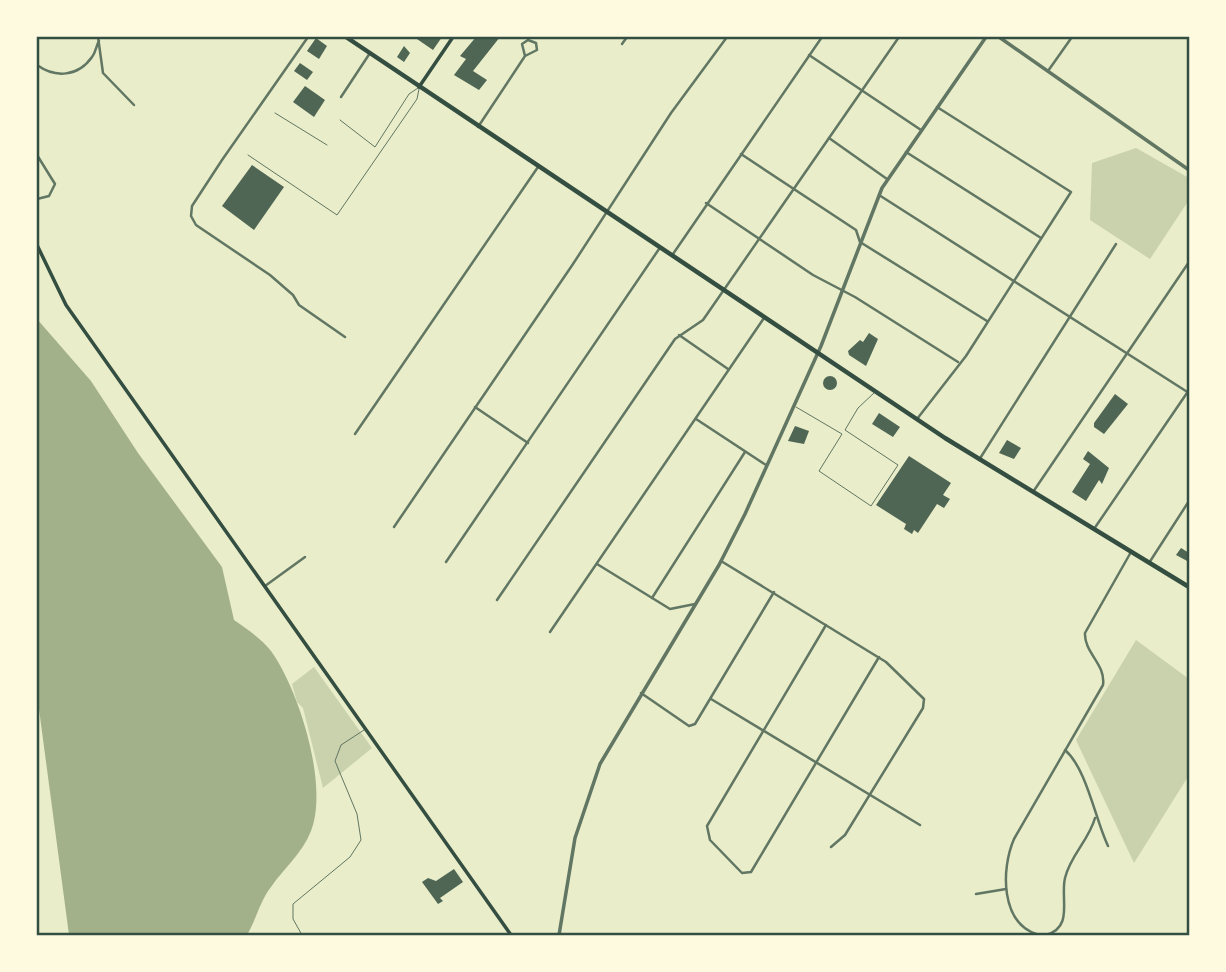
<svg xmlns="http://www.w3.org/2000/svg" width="1226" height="972" font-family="Commissioner,sans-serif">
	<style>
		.green { fill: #cad2ad }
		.water { fill: #a3b18a }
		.building { fill: #4f6655 }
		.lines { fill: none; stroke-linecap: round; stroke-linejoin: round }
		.service { stroke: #617663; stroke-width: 1 }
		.minor { stroke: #617663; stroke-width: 2.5 }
		.tertiary { stroke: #617663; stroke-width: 3.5 }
		.secondary { stroke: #344e41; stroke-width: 3.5 }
		.trunk { stroke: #344e41; stroke-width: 4.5 }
		.neatline { fill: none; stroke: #344e41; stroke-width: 2.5 }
	</style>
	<rect width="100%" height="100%" fill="#e9edc9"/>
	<!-- green -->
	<g class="green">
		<polygon points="1136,148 1189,178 1189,200 1150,259 1090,220 1092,163"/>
		<polygon points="1136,640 1189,679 1189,775 1134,863 1076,740"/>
		<polygon points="314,667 372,748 323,788 303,708 297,702 292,684"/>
	</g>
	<!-- water -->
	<path class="water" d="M 37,319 L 91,381 L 138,453 L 222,567 L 234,620 C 247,629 262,639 271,651 C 299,690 329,785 311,831 C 302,854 284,868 271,887 C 260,901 256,920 247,935 L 69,935 L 37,694 Z"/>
	<!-- building -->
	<g class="building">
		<polygon points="414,37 442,37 433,50"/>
		<polygon points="476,37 500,37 473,71 487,80 479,90 454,75 466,59 460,56"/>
		<polygon points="316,38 327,46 319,59 307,51"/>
		<polygon points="404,46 410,53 404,62 397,57"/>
		<polygon points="300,63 313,72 307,80 294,71"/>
		<polygon points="305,86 325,100 314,117 293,102"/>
		<polygon points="252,165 284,187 254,230 222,206"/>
		<polygon points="869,333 878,339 866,366 849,355 848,351 860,340 863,342"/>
		<circle cx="830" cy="383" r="7"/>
		<polygon points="1115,394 1128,404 1104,434 1094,427 1094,423"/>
		<polygon points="879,413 900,427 893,437 872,424"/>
		<polygon points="795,426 809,431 804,444 788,441"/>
		<polygon points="1007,440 1021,448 1014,459 999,453"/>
		<polygon points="1088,451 1109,468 1102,484 1099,480 1086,501 1072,492 1090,464 1083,459"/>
		<polygon points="909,456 951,483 943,495 950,499 944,508 937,504 918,533 914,530 912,534 904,529 906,524 876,505"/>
		<polygon points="1181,548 1189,553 1189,562 1176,555"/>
		<polygon points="454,869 463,882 440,898 443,901 438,904 422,882 428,878 436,881"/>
	</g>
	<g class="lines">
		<!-- service -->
		<g class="service">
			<polyline points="275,113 327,145"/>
			<polyline points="340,120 375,147 409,94 418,88"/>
			<polyline points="248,155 337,215 417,99 419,89"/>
			<polyline points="796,407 842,434 819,471 871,506 898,465 845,430 858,408 874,393"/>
			<polyline points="302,935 293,919 293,904 350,857 361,840 357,814 335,761 341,745 364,730"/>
		</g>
		<!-- minor -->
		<g class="minor">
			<polyline points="98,37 103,73 134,105"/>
			<polyline points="308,37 222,160 192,206 191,216 196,225 270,275 293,295 299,305 345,337"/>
			<polyline points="622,44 627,37"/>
			<polyline points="809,55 921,130"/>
			<path d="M 37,65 C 55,78 78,77 92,57 C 96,52 96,46 99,41"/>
			<polyline points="1048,71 1072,37"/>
			<polyline points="341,97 370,53"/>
			<polyline points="478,127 525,56 537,50 536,43 528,40 522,44 525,56"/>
			<polyline points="829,138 887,179"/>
			<polyline points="906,152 1041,238"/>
			<polyline points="741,154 856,230 860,242 987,321"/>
			<polyline points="37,155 55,184 49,196 37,199"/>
			<polyline points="879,195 1189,393"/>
			<polyline points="706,203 813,275 855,297 958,362"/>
			<polyline points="673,254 822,37"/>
			<polyline points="679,335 728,369"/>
			<polyline points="475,407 528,443"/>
			<polyline points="696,419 766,465"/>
			<polyline points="917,419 966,356 1071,192 937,107"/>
			<polyline points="355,434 538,167"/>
			<polyline points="979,460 1116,244"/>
			<polyline points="1033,492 1189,262"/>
			<polyline points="394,527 573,264 671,113 727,37"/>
			<polyline points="1094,529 1189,390"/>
			<polyline points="721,561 886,662 924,699 923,708 845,835 831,847"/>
			<polyline points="446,562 659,249"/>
			<polyline points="1149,563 1189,501"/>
			<polyline points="597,564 670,609 695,604"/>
			<polyline points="265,586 305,557"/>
			<polyline points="652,598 745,452"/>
			<polyline points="497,600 675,339 703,320 899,37"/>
			<polyline points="826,625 707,826 710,840 742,873 751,872 879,657"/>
			<polyline points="550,632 764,318"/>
			<polyline points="641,693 689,726 695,724 774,592"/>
			<polyline points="711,699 920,825"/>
			<path d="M 1065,750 C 1087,769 1095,819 1108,846"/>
			<polyline points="976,894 1006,889"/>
			<path d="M 1039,935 C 1000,924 1001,869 1014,839 L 1103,685 C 1106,664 1084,653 1085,633 L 1131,552"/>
			<path d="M 1046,935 C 1074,927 1060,899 1065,878 C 1070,856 1089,840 1095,818"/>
		</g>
		<!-- tertiary -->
		<g class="tertiary">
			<polyline points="999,37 1189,170"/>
			<polyline points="559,935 575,838 600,764 719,565 745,514 821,346 882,188 986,37"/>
		</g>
		<!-- secondary -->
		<g class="secondary">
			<polyline points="419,87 453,37"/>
			<polyline points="37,245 66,305 511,935"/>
		</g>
		<!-- trunk -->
		<polyline class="trunk" points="346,37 945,438 1189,587"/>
	</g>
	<!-- border -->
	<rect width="1226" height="972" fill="none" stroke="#fefae0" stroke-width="77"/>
	<rect x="38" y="38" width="1150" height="896" class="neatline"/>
</svg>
